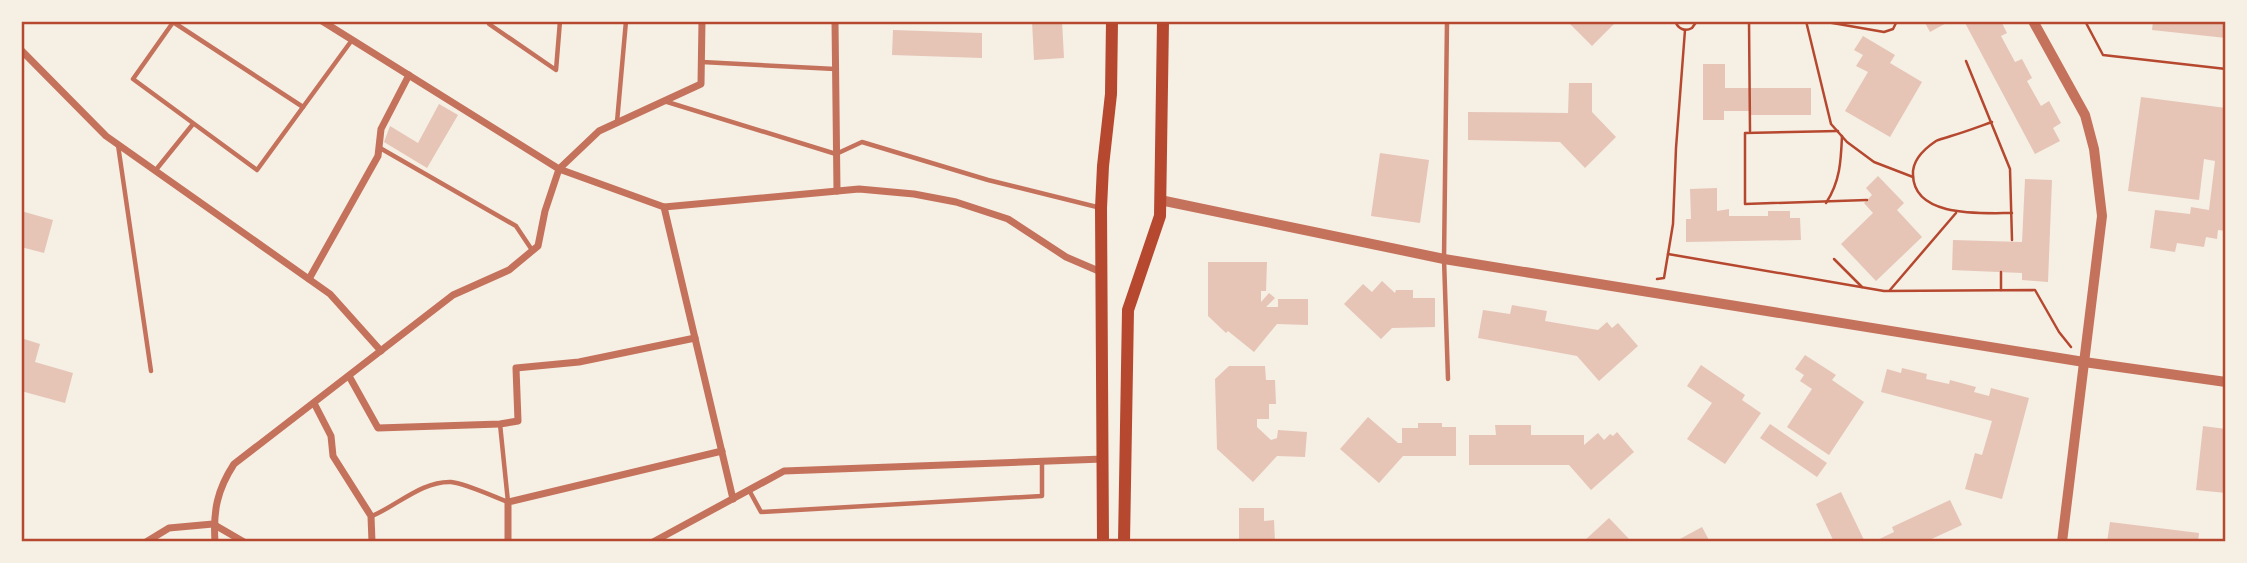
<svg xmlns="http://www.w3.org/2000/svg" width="2247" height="563" font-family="Montserrat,sans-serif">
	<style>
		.building { fill: #e6c5b7 }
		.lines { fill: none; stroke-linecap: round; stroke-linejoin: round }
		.path { stroke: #b5482f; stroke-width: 2.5 }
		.service { stroke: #c5725c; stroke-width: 4.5 }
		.minor { stroke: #c5725c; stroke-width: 7 }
		.tertiary { stroke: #c5725c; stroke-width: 10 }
		.primary { stroke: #b5482f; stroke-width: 12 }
		.neatline { fill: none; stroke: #b5482f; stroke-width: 2.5 }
	</style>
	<rect width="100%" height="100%" fill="#f6efe4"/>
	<!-- building -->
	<g class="building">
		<polygon points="1032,21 1062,21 1064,58 1034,60"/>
		<polygon points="1567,21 1617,21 1592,46"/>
		<polygon points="1924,21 1950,21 1930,32"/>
		<polygon points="1964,21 2001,21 2007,33 2001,36 2015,62 2022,59 2032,78 2027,81 2041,106 2049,101 2061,123 2053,128 2060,141 2035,154"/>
		<polygon points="2153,21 2226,21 2226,38 2152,30"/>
		<polygon points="893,30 982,33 982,58 892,55"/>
		<polygon points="1863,36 1895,55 1890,63 1922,82 1890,137 1845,111 1868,72 1856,66 1863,55 1854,50"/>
		<polygon points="1703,64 1725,64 1725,88 1811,88 1811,115 1751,115 1751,111 1724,111 1724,120 1703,120"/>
		<polygon points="1569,83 1592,83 1592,112 1616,137 1585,168 1560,142 1468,140 1468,112 1568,113"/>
		<polygon points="2141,97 2226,108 2226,231 2218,230 2217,239 2206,237 2204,247 2177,243 2175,252 2150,248 2155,210 2190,214 2191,207 2209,210 2215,161 2204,159 2199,200 2128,191"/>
		<polygon points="439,104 458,115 427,168 384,142 390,126 418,143"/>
		<polygon points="1380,153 1429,160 1420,223 1371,216"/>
		<polygon points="1878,176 1904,203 1897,210 1922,237 1876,281 1841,244 1873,213 1864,203 1872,195 1866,188"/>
		<polygon points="2025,179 2052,180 2048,282 2022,280 2022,273 1952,270 1953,240 2022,242"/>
		<polygon points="1717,188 1717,211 1729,209 1729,216 1768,216 1768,211 1790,211 1790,218 1800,218 1801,240 1686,242 1686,219 1691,219 1690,189"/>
		<polygon points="21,211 53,220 44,253 21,247"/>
		<polygon points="1208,262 1267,262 1266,291 1261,291 1261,302 1269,293 1275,298 1266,307 1278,307 1278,299 1308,299 1308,325 1277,324 1254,352 1228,331 1226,333 1208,316"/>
		<polygon points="1382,281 1395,293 1396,290 1413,290 1413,298 1435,298 1435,327 1392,328 1381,339 1344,304 1363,284 1372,292"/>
		<polygon points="1512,305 1547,311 1545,321 1598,330 1607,322 1612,328 1618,323 1638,346 1599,381 1577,356 1478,338 1483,310 1510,314"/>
		<polygon points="21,338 40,344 35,362 73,373 65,403 21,391"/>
		<polygon points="1805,355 1836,375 1832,380 1864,402 1829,455 1787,427 1812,389 1800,381 1804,375 1795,369"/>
		<polygon points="1701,365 1745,395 1742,400 1761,413 1725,464 1687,439 1712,403 1687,386"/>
		<polygon points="1229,366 1265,366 1266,380 1275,380 1276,404 1269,404 1269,419 1257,419 1257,427 1271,440 1277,438 1278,430 1307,432 1305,457 1277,456 1253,482 1217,449 1215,379"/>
		<polygon points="1902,368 1927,374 1926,379 1949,384 1950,380 1976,387 1974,392 1989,396 1991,388 2029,398 2002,499 1965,489 1975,453 1982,455 1992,421 1881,392 1887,369 1901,373"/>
		<polygon points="1368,417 1398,443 1402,443 1402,428 1418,428 1418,423 1442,423 1442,427 1456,427 1456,456 1403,456 1379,483 1340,449"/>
		<polygon points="1770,424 1827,463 1817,477 1760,438"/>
		<polygon points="1495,425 1531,425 1531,435 1584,435 1584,445 1598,433 1604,440 1610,434 1613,436 1617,432 1634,452 1591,490 1569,465 1469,465 1469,435 1496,435"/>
		<polygon points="2203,426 2226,429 2226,493 2196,490"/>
		<polygon points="1841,492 1865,542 1834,542 1816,504"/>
		<polygon points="1950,500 1962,525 1925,542 1873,542 1894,532 1892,527"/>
		<polygon points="1239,508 1264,508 1264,521 1274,520 1275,542 1239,542"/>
		<polygon points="1609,518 1629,539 1626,542 1583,542"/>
		<polygon points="2110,522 2199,533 2198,542 2107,542"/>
		<polygon points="1702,527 1710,542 1679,542 1678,540"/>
	</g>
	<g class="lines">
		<!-- path -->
		<g class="path">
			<path d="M 1675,21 C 1678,29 1685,32 1692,28 L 1697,21"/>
			<polyline points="1749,21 1750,131"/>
			<polyline points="1806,21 1831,124 1847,142 1874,162 1913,177"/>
			<polyline points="1821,21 1884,32 1893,29 1897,21"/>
			<polyline points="2085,21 2103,55 2226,69"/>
			<polyline points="1966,61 2010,169 2012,240"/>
			<path d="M 1992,122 C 1978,127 1965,132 1951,136 C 1946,138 1940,139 1936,141 C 1924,149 1912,161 1913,175 C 1914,218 1982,213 2012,213"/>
			<polyline points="1838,131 1745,133 1745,204 1867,200"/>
			<path d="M 1826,203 C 1840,182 1841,161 1842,136"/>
			<polyline points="1668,254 1884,291 2035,290 2059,332 2071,347"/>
			<polyline points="1834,259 1862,287"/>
			<polyline points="2001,272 2001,290"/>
			<polyline points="1657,279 1664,278 1673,224 1676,148 1685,30"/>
			<polyline points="1890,290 1956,213"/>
		</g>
		<!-- service -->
		<g class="service">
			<polyline points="174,21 133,79 257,170 352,40"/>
			<polyline points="489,21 489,24 556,70 560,21"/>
			<polyline points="1447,21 1444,259 1448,379"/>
			<polyline points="173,22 303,107"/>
			<polyline points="702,62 835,69"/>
			<polyline points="664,101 836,154 862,142 988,180 1101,208"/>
			<polyline points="617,122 626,21"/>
			<polyline points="118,145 151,371"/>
			<polyline points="380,148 516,226 532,250"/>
			<polyline points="155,171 193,124"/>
			<polyline points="749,490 761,512 1042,496 1042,461"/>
			<path d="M 372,516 C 398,505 422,481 451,482 C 464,483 495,497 508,502 L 500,424"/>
		</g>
		<!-- minor -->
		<g class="minor">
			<polyline points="322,21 559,169 664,207 859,189 914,194 956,202 1008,219 1066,257 1101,272"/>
			<polyline points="835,21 837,191"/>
			<polyline points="21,50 106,136 330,294 381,351"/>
			<polyline points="664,207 733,499"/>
			<polyline points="309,279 378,156 381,129 409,75"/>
			<polyline points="349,376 378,428 500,424 518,421 516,368 579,362 695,338"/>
			<polyline points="314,403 331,436 333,456 371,516 372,542"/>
			<polyline points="146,542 169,528 213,524 244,542"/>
			<path d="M 215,542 C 213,511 217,490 234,464 L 453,295 L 509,270 L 538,246 L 545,211 L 559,169 L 599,131 L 701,84 L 702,21"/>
			<polyline points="508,542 508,502 722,451"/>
			<polyline points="653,542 784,471 1103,459"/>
		</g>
		<!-- tertiary -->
		<g class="tertiary">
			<polyline points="2033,21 2085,115 2094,149 2102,216 2062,542"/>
			<polyline points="1160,200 1444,259 2084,362 2226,382"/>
		</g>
		<!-- primary -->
		<g class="primary">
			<polyline points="1103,542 1101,208 1103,166 1111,94 1112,21"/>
			<polyline points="1124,542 1128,310 1160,216 1163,21"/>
		</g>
	</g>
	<!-- border -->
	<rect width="2247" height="563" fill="none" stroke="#f6efe4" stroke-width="46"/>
	<rect x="23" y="23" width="2201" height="517" class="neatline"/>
</svg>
